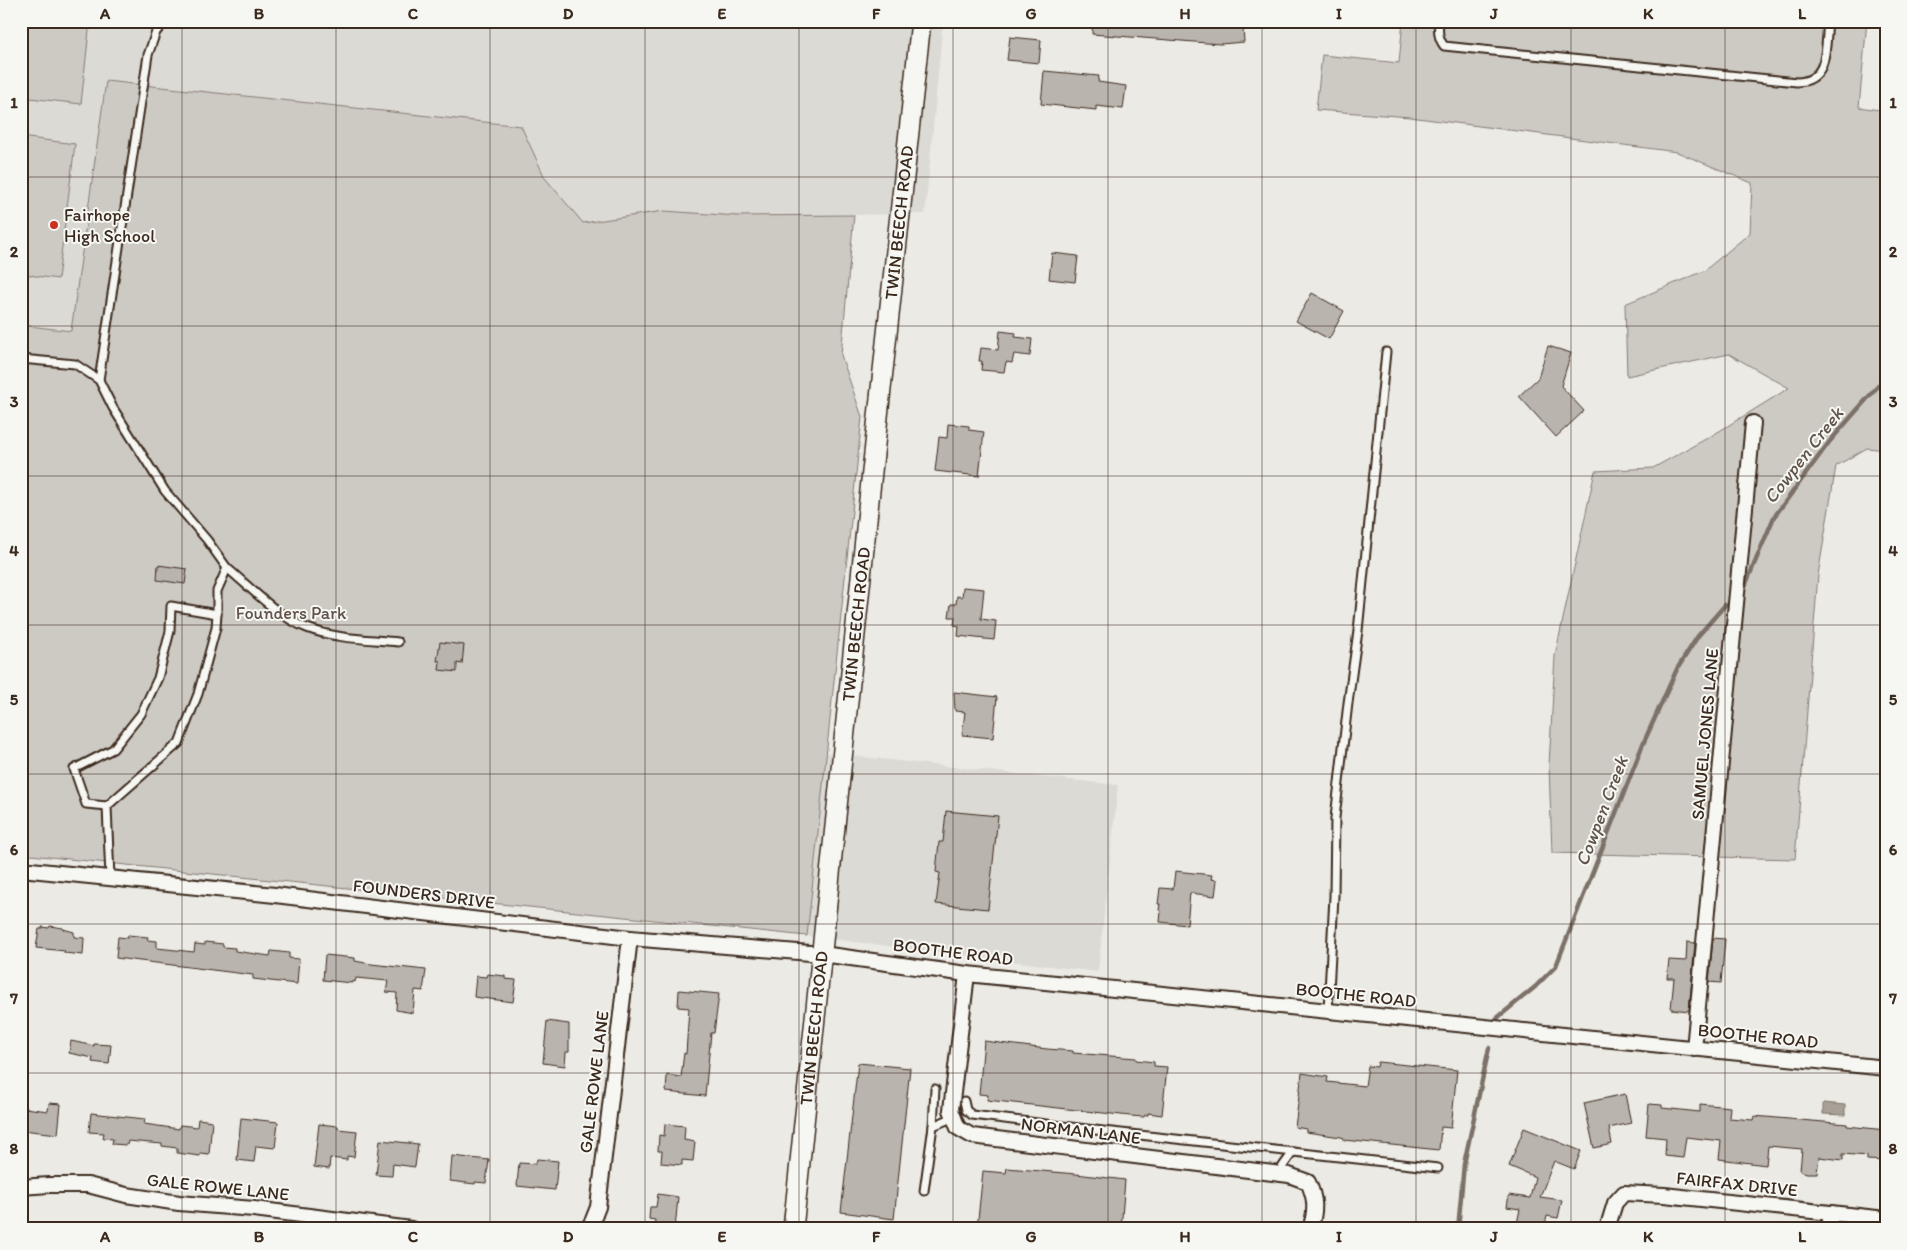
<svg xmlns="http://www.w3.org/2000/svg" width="1907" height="1250" font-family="Itim,sans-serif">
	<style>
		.built { fill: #dcdad4 }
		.green { fill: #cdcac4; stroke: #847a71 }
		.water { fill: #a8a198; stroke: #7c7167 }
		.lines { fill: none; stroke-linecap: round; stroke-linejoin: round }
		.stream { stroke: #7c7167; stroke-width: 4.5 }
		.building { fill: #bab4ae; stroke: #3b2a1e }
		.lane-casing { stroke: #3b2a1e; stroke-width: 11 }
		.street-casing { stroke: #3b2a1e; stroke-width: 18 }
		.secondary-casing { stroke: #3b2a1e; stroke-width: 22 }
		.lane { stroke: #f6f6f2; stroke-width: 7 }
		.street { stroke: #f6f6f2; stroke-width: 14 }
		.secondary { stroke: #f6f6f2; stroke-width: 19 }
		.grid { fill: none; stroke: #3b2a1e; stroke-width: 1; stroke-opacity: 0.55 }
		.poi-dot { fill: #c8321e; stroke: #f6f6f2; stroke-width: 2 }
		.labels { text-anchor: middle; stroke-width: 4; stroke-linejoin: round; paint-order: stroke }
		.poi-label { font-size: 18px; fill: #3b2a1e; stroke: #f6f6f2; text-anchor: start }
		.street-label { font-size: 18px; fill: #3b2a1e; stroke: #f6f6f2 }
		.park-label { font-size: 18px; fill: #605248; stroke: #f6f6f2 }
		.water-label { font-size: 19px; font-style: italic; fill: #615449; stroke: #f6f6f2 }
		.neatline { fill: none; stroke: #3b2a1e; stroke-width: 2 }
		.grid-label { font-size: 16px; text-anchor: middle; font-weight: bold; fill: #3b2a1e }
	</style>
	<rect width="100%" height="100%" fill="#ebeae5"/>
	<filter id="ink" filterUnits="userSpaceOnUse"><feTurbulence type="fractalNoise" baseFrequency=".02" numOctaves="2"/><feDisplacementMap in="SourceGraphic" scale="10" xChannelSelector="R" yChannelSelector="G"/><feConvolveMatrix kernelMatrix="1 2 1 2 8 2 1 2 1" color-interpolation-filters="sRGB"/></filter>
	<g filter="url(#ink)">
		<!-- built -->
		<g class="built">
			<polygon points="21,21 943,21 925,214 738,216 664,211 583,223 545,178 521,126 106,81 71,331 21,325"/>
			<polygon points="826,753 1118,785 1098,972 807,936"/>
		</g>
		<!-- green -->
		<g class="green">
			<polygon points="21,21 90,21 81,104 21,97"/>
			<polygon points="1403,21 1867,21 1859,107 1886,111 1886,450 1867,448 1836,466 1818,575 1795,859 1552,853 1549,765 1555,656 1595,471 1653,468 1713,435 1789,388 1729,354 1627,376 1625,304 1704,271 1750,233 1752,183 1677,152 1410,117 1316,110 1322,55 1399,63"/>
			<polygon points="106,81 521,126 545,178 583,223 664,211 738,216 854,215 841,355 862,417 807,936 21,854 21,325 71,331"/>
			<polygon points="21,137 75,144 58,279 21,274"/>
		</g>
		<!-- water -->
		<polygon class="water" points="1823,1103 1845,1105 1845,1115 1823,1114"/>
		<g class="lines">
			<!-- stream -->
			<g class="stream">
				<polyline points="1745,586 1774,517 1830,441 1886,377"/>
				<polyline points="1496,1019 1535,987 1556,966 1643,744 1677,669 1698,636 1725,605"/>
				<polyline points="1458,1229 1464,1164 1489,1048"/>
			</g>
		</g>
		<!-- building -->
		<g class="building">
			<polygon points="1093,21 1222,21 1222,28 1243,27 1244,42 1220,44 1092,34"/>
			<polygon points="1010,37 1041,40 1039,63 1007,60"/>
			<polygon points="1044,71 1099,76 1098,82 1126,86 1123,109 1096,106 1096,110 1041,104"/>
			<polygon points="1052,253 1078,256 1075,282 1049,279"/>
			<polygon points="1312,293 1344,311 1329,339 1296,321"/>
			<polygon points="1000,331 1016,333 1015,337 1032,339 1030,356 1014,354 1012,363 1006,362 1004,372 981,370 982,361 979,361 981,348 998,350"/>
			<polygon points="1548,346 1571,353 1561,386 1584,411 1556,437 1519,396 1538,378"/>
			<polygon points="948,424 969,426 969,430 984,432 979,476 935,471 939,437 947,438"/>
			<polygon points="158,565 187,569 185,584 157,580"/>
			<polygon points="963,587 984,589 981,619 996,621 994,640 958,636 959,626 954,625 955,617 949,617 951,604 956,604 957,596 962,597"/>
			<polygon points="440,642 464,645 462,664 457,663 457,672 439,670 440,661 437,661"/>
			<polygon points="954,692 997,697 993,738 962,735 965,712 955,711"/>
			<polygon points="946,811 998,816 988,909 936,904 940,873 936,872 939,842 943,842"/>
			<polygon points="1175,871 1212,875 1211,879 1217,880 1215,896 1190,893 1187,925 1160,922 1161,911 1159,910 1160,904 1158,904 1160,888 1173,889"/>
			<polygon points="50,926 63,928 63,929 74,932 74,937 84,938 83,955 64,953 65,951 36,948 39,929 42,929 42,927 49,928"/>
			<polygon points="128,935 148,937 147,940 157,941 157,948 194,952 195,944 205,945 205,942 223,944 223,947 235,948 235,951 270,956 271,951 289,953 289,958 299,959 297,984 253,979 253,975 116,958 118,937 128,938"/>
			<polygon points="1713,938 1725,939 1721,983 1709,982"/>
			<polygon points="1687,942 1695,943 1689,1011 1671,1009 1674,978 1667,978 1669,960 1686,961"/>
			<polygon points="325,955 355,958 355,961 371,964 426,970 423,991 415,990 413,1013 396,1010 397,993 386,992 388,981 356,978 355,982 352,981 352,983 323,980"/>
			<polygon points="487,974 505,976 505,979 516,980 513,1002 474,997 476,976 486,977"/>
			<polygon points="679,990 719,994 714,1033 711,1033 705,1096 666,1092 667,1075 681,1077 684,1053 686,1054 689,1008 678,1007"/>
			<polygon points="547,1021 569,1024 569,1052 566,1052 565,1066 543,1063"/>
			<polygon points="71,1041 94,1046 94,1044 111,1045 109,1064 92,1062 93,1058 69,1053"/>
			<polygon points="984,1041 1047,1049 1073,1051 1073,1053 1136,1058 1136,1060 1154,1062 1154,1066 1167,1067 1162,1115 1148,1113 1148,1115 1145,1115 1144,1117 1130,1116 987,1100 988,1095 979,1094"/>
			<polygon points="1378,1062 1457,1070 1451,1128 1441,1127 1439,1150 1344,1140 1344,1138 1341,1137 1306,1132 1306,1129 1295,1127 1302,1073 1328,1077 1327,1082 1365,1086 1368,1066 1377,1067"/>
			<polygon points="858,1063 910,1068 894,1219 841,1212"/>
			<polygon points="1625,1094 1631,1123 1609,1128 1612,1144 1594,1148 1584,1103"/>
			<polygon points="49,1103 61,1104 58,1134 22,1130 25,1108 48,1111"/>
			<polygon points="1649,1104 1662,1105 1662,1108 1700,1112 1700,1104 1730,1107 1729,1118 1753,1120 1754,1116 1847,1124 1847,1126 1886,1130 1886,1161 1867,1160 1867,1156 1843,1154 1843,1160 1819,1157 1817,1173 1807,1173 1800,1171 1802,1149 1768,1146 1766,1165 1719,1159 1721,1141 1686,1137 1683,1158 1665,1156 1666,1138 1646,1136"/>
			<polygon points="91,1113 145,1119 144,1124 179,1129 180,1125 197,1127 198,1119 212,1121 209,1154 200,1153 200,1156 177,1153 177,1148 162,1146 162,1144 128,1141 127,1145 112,1144 113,1139 103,1138 104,1133 89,1132"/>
			<polygon points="241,1118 278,1122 275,1148 256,1146 254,1162 237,1160"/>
			<polygon points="319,1124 338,1126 338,1129 357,1131 354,1157 347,1156 347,1160 330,1158 329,1169 314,1167"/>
			<polygon points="665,1124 685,1126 684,1140 695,1142 693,1161 682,1160 682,1165 661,1163 662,1151 658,1151 659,1135 664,1136"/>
			<polygon points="1524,1128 1581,1151 1574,1169 1554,1161 1540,1197 1562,1200 1558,1218 1547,1216 1544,1229 1516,1229 1520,1209 1507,1207 1509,1195 1530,1198 1535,1177 1509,1166"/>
			<polygon points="380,1140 418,1144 415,1167 393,1164 392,1176 376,1175"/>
			<polygon points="452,1156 489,1160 486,1183 475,1182 475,1184 450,1181"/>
			<polygon points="537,1159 558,1161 555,1190 517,1186 519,1163 536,1164"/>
			<polygon points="1007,1168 1076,1174 1125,1180 1121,1229 977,1229 983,1171 1006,1173"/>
			<polygon points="658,1194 678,1197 675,1229 654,1227 655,1220 649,1219 650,1207 656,1207"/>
		</g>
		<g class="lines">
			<defs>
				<g id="lane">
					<path d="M 1439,21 C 1438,31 1438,38 1444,46 L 1797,82 C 1830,81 1825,46 1828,21"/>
					<polyline points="21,359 75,364 99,380 113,408 165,491 207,540 227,568 217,591 217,614"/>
					<polyline points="99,380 148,55 156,32 166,21"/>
					<path d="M 227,568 C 251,588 278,617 307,628 C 335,639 368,639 398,642"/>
					<polygon points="171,606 217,614 216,628 198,694 179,743 107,806 86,804 74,769 113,749 141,714 158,678 170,631"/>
					<polyline points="107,806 110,878"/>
					<polyline points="1328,1011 1334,896 1335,818 1348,703 1358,631 1386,352"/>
					<polyline points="964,1101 966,1110 972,1115 1103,1131 1438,1168"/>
					<polyline points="933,1126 935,1089"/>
					<polyline points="1278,1173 1293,1152"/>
					<polyline points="924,1191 933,1126 954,1117"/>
				</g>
				<g id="street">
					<polyline points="21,869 275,895 630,938 822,954 967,974 1886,1068"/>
					<path d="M 967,974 L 951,1110 L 958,1128 L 972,1136 L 1289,1175 L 1308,1182 C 1316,1199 1316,1211 1310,1229"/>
					<polyline points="1694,1049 1753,423"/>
					<polyline points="21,1187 49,1185 88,1185 126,1195 179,1203 254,1209 411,1229"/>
					<polyline points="587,1229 592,1222 598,1207 630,938"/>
					<polyline points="1607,1229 1615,1203 1624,1193 1664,1195 1886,1219"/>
					<polyline points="1829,1229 1831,1213"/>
				</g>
				<g id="secondary">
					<path id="s1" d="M 793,1229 L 871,481 L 921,21"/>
				</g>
			</defs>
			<!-- lane casing -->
			<use href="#lane" class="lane-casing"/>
			<!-- street casing -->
			<use href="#street" class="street-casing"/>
			<!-- secondary casing -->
			<use href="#secondary" class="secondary-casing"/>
			<!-- lane -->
			<use href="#lane" class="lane"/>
			<!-- street -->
			<use href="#street" class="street"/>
			<!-- secondary -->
			<use href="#secondary" class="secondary"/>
		</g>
	</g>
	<!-- grid -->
	<path class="grid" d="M 182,21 L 182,1229M 336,21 L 336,1229M 490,21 L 490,1229M 645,21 L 645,1229M 799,21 L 799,1229M 953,21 L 953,1229M 1108,21 L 1108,1229M 1262,21 L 1262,1229M 1416,21 L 1416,1229M 1571,21 L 1571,1229M 1725,21 L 1725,1229M 21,177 L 1886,177M 21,326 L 1886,326M 21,476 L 1886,476M 21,625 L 1886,625M 21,774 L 1886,774M 21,924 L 1886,924M 21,1073 L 1886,1073"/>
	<!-- markers -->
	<circle class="poi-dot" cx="54" cy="225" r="5"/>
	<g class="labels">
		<!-- poi labels -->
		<g class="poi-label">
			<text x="64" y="221">Fairhope<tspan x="64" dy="21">High School</tspan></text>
		</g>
		<!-- street labels -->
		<g class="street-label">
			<text dy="6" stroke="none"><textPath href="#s1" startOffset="1012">TWIN BEECH ROAD</textPath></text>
			<text dy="6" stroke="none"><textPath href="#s1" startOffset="608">TWIN BEECH ROAD</textPath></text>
			<text transform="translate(1705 734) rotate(-85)" y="6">SAMUEL JONES LANE</text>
			<text transform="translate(424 894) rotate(7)" y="6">FOUNDERS DRIVE</text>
			<text transform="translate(953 952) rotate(7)" y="6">BOOTHE ROAD</text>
			<text transform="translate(1356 995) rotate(6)" y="6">BOOTHE ROAD</text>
			<text dy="6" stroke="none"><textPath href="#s1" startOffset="202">TWIN BEECH ROAD</textPath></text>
			<text transform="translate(1758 1036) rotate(6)" y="6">BOOTHE ROAD</text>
			<text transform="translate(594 1082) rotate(-83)" y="6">GALE ROWE LANE</text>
			<text transform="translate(1081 1131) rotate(7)" y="6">NORMAN LANE</text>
			<text transform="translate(1737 1184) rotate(6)" y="6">FAIRFAX DRIVE</text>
			<text transform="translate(218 1187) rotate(6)" y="6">GALE ROWE LANE</text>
		</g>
		<!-- park labels -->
		<g class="park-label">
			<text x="291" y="619">Founders Park</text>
		</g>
		<!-- water labels -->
		<g class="water-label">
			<text transform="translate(1803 455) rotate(-52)" y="7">Cowpen Creek</text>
			<text transform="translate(1601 811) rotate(-69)" y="7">Cowpen Creek</text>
		</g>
	</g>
	<!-- margin -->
	<rect width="1907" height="1250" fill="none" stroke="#f6f6f2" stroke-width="55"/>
	<rect x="28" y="28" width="1852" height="1194" class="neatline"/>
	<g class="grid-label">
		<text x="105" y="19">A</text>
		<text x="259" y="19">B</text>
		<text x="413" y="19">C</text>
		<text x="568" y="19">D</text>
		<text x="722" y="19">E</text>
		<text x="876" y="19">F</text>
		<text x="1031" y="19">G</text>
		<text x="1185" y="19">H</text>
		<text x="1339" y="19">I</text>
		<text x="1494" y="19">J</text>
		<text x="1648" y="19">K</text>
		<text x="1802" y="19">L</text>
		<text x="14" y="108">1</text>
		<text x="1893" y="108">1</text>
		<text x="14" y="257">2</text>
		<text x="1893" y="257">2</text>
		<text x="14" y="407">3</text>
		<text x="1893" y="407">3</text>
		<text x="14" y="556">4</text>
		<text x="1893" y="556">4</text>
		<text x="14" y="705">5</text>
		<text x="1893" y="705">5</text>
		<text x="14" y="855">6</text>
		<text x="1893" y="855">6</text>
		<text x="14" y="1004">7</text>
		<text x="1893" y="1004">7</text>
		<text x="14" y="1154">8</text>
		<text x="1893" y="1154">8</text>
		<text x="105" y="1242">A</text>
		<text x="259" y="1242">B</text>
		<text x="413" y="1242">C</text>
		<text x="568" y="1242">D</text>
		<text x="722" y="1242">E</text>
		<text x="876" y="1242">F</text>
		<text x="1031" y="1242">G</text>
		<text x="1185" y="1242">H</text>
		<text x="1339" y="1242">I</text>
		<text x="1494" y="1242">J</text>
		<text x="1648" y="1242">K</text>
		<text x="1802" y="1242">L</text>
	</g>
</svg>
